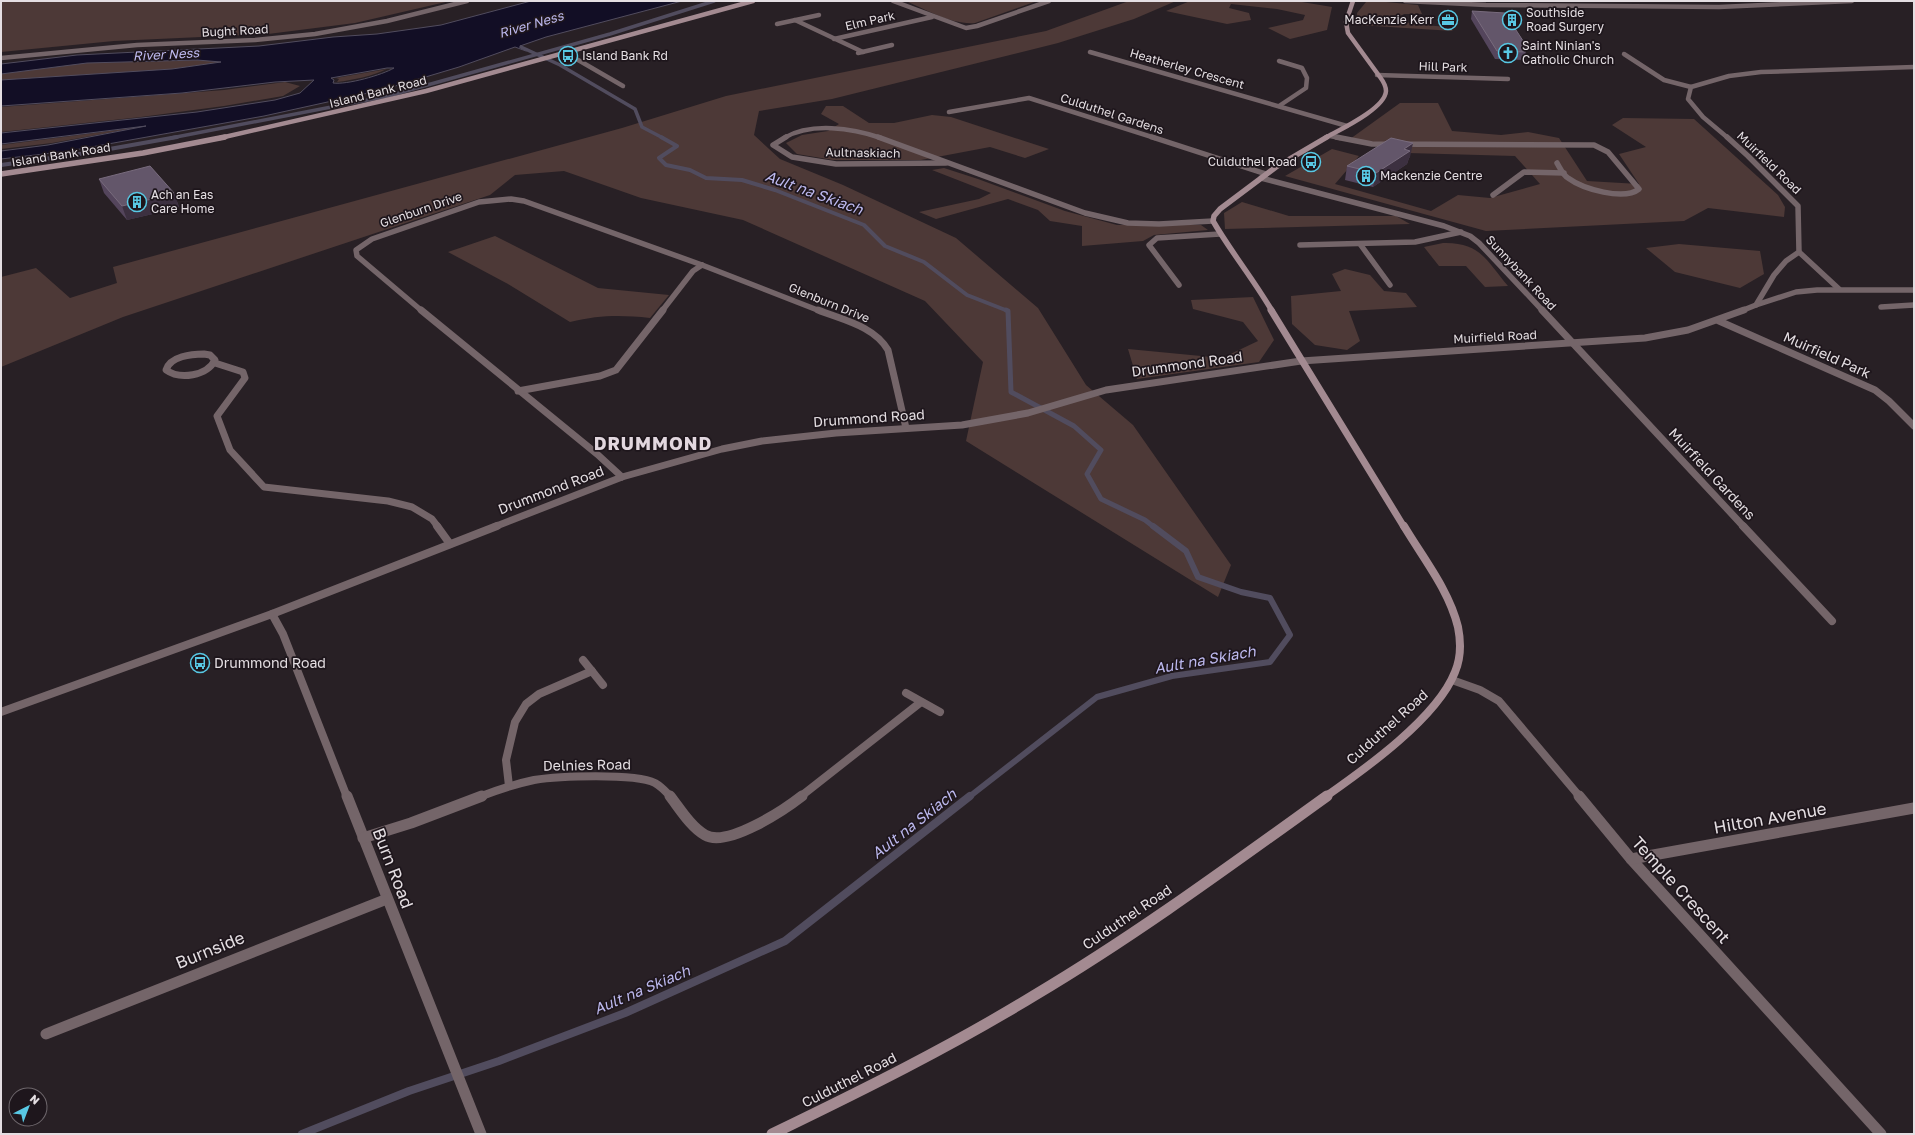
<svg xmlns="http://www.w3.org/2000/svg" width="1915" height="1135" font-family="'Golos Text',sans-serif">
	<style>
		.green { fill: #4d3937 }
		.water { fill: #120e25; stroke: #514c5e; fill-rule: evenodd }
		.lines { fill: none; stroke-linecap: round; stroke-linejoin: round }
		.stream-far4 { stroke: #514c5e; stroke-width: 3.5 }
		.stream-far3 { stroke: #514c5e; stroke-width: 4 }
		.stream-far2 { stroke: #514c5e; stroke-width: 5 }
		.stream-far1 { stroke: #514c5e; stroke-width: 6 }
		.stream { stroke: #514c5e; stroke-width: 8 }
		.minor-far4 { stroke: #746569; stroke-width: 4.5 }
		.minor-far3 { stroke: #746569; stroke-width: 5.5 }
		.minor-far2 { stroke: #746569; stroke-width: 7 }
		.minor-far1 { stroke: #746569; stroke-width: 8 }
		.minor { stroke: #746569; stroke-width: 11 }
		.tertiary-far2 { stroke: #746569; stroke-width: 4.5 }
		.tertiary-far1 { stroke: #746569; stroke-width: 5.5 }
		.tertiary { stroke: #746569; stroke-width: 7 }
		.secondary-far4 { stroke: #a38a91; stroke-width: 4.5 }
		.secondary-far3 { stroke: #a38a91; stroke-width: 5.5 }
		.secondary-far2 { stroke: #a38a91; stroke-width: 7 }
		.secondary-far1 { stroke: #a38a91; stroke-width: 8 }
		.secondary { stroke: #a38a91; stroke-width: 11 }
		.wall { fill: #54455c }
		.shaded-wall { fill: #3c3040 }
		.building { fill: #63566a; stroke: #786b7d }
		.labels { text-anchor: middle; stroke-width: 3.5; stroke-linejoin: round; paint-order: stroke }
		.far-poi-label { font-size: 12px; fill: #e4dee2; stroke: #1e161c; text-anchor: start }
		.far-street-label { font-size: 12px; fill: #e4dee2; stroke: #1e161c }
		.far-water-label { font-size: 13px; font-style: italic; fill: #bcb8ee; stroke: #1e161c }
		.street-label { font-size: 14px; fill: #e4dee2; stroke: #1e161c }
		.poi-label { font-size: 14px; fill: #e4dee2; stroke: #1e161c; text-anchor: start }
		.water-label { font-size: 15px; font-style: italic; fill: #bcb8ee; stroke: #1e161c }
		.near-street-label { font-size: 17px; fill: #e4dee2; stroke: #1e161c }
		.district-label { font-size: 18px; font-weight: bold; letter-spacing: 1px; fill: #e2d7df; stroke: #1e161c }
	</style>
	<rect width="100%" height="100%" fill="#282025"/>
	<!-- green -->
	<g class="green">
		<polygon points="1,1 450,1 355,23 268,34 114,41 1,52"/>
		<path d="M 906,1 L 1037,1 L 975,23 C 952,25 927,10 906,1 Z"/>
		<polygon points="1129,1 1176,1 1134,19 1058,43 832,99 759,111 754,135 780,159 843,185 956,238 1038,308 1086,385 1133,425 1231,565 1218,597 966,441 983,362 925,301 743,220 641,198 564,171 515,175 490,195 123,317 1,367 1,277 36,268 70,298 117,283 113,267 622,128 726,96 1046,31"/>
		<polygon points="1190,1 1296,1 1332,7 1327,30 1290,39 1268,28 1303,20 1305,15 1277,9 1231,4 1229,8 1249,13 1251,20 1227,24 1166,11"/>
		<polygon points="1376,1 1418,5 1422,14 1404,14 1397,18 1412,24 1448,27 1453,31 1358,25 1357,13 1366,2"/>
		<polygon points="220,58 223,63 199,68 1,83 1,74 55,65 93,61"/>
		<path d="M 387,69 C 372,76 354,80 337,82 L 339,79 L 336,78 Z"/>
		<polygon points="285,82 300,86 283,96 224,106 141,117 1,132 1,107 224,90"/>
		<polygon points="1400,103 1438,103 1452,131 1501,135 1528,132 1559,138 1587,181 1639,184 1619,154 1646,147 1612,125 1623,118 1694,119 1778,195 1785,207 1784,217 1708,208 1684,221 1486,231 1285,176 1332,149 1359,156 1335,184 1431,211 1458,195 1490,198 1540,184 1515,156 1408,153 1350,139"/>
		<polygon points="826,106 843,106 869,123 894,123 932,115 951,117 1049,149 1025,158 990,147 921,160 833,160 797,154 786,143 802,135 828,131 839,124 821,114"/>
		<polygon points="141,127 52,143 1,149 1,145"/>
		<polygon points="944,168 978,179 1065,211 1117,225 1201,225 1208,230 1154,235 1143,241 1082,246 1082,226 1050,221 1038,210 1008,199 936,219 919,212 979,199 991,193 932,170"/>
		<polygon points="1242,202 1289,216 1396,216 1410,224 1225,229 1224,213"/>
		<path d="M 495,236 L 598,288 L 669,295 L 650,318 C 620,315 600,315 570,322 L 508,284 L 448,252 Z"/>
		<path d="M 1443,243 C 1480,242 1486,260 1508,286 L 1485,287 L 1466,266 L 1439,266 L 1424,247 Z"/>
		<polygon points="1679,244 1760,251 1764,274 1740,288 1675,272 1646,248"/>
		<polygon points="1345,269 1370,275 1384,291 1406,293 1417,307 1349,311 1360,341 1347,350 1315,345 1292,324 1291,296 1341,291 1332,274"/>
		<polygon points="1253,297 1274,340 1259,362 1137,379 1128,349 1222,358 1258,341 1243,322 1193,309 1191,300"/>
	</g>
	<!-- water -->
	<path class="water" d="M 531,1 L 682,1 L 546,37 L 520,46 L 529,50 L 526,51 L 515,47 L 459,67 L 382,90 L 264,116 L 69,151 L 1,159 L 1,151 L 48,145 L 146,126 L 1,144 L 1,133 L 197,112 L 275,100 L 300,93 L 314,80 L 275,82 L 182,93 L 1,106 L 1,80 L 172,69 L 221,62 L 197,60 L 87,63 L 1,74 L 1,64 L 77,55 L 259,46 L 333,37 L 377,34 L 441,25 ZM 387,68 L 394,68 C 382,75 347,85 333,83 L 334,80 L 331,78 Z"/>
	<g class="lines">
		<!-- stream-far4 -->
		<g class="stream-far4">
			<polyline points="521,47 560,65 635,109 642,127 663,138"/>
			<polyline points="171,138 388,96 610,34 714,1"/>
		</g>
		<!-- stream-far3 -->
		<g class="stream-far3">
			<polyline points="661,137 677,146 659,158 666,165 690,170 706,178 742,180 775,190 864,225 885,246 924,262 967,295 1008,311"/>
			<polyline points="1,165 87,153 177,137"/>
		</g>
		<!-- stream-far2 -->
		<polyline class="stream-far2" points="1006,310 1008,311 1011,392 1074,426 1101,450 1087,474 1101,499 1145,520 1154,527"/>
		<!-- stream-far1 -->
		<polyline class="stream-far1" points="969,797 1097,697 1172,676 1270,662 1290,635 1270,598 1241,592 1198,577 1186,551 1153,526"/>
		<!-- stream -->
		<polyline class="stream" points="302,1134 409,1091 499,1061 625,1013 785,941 970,796"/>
		<!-- minor-far4 -->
		<g class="minor-far4">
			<polyline points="893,1 966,28 977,26 1049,1"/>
			<polyline points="795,20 863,52"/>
			<polyline points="777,24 819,15"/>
			<polyline points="834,39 932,17"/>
			<polyline points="1090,52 1347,126"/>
			<polyline points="566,53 623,86"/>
			<polyline points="858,53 892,45"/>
			<polyline points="1624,54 1664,80 1691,87"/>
			<polyline points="1,58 137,45 255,40 315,34 387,21 467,1"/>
			<polyline points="1279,61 1302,68 1307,78 1306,88 1279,106"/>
			<polyline points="1377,75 1508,79"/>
			<polyline points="949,112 1029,98 1155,138"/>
			<polyline points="1330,136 1340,138"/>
			<path d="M 784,138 C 811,122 852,128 881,138"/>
		</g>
		<!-- minor-far3 -->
		<g class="minor-far3">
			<polyline points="786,137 773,145 792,157 836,164 946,163"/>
			<polyline points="878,137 1085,213 1128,223 1159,224 1213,221"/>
			<polyline points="1152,137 1266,174"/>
			<path d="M 1336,137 L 1372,144 L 1594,145 L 1608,152 L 1639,189 C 1624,201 1583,189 1568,178 C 1563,175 1560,168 1557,163"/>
			<polyline points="1261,178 1444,226 1470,236 1479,243 1543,311"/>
			<polyline points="1493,195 1524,172 1564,173"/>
			<polyline points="1360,244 1390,285"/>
			<polyline points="1300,245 1415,242 1461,232"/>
			<polyline points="1799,252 1839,289"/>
			<polyline points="1179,285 1149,245 1157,238 1220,234"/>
			<polyline points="1756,305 1796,292 1817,290 1914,290"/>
			<polyline points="1881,307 1914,305"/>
			<polyline points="422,311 357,256 356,250 372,239 479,202 511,199 524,201 702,265 820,311"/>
			<polyline points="662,311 693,271 702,265"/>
		</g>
		<!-- minor-far2 -->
		<g class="minor-far2">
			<polyline points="421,310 597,454 622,477"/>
			<path d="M 818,310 C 843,320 874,326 888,350 L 906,428"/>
			<polyline points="1542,310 1744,527"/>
			<polyline points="1719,321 1875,390 1889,401 1914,426"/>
			<path d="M 204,354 L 210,355 L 215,360 C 207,376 180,380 166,370 C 170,356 192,354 204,354 Z"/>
			<polyline points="215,363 243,372 245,378 217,416 230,450 264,487 388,501 412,507 432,519 438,527"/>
			<polyline points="518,391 600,376 616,370 663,310"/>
			<polyline points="494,527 622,477 722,449 762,441 836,433 962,425 1028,413 1106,390 1301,361"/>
		</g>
		<!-- minor-far1 -->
		<g class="minor-far1">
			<polyline points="437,526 450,544"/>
			<polyline points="1743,526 1832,621"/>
			<polyline points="272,614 283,634 347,797"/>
			<polyline points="583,660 603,685"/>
			<polyline points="1452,680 1480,690 1499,701 1580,797"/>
			<polyline points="906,693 940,712"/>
			<polyline points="1,712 272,614 497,526"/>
			<polyline points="509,786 506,760 515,722 526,704 539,694 592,671"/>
			<path d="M 479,797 C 497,790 515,784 534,780 C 558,776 635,773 655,783 C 662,787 666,792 671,797"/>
			<polyline points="800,797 921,702"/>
		</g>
		<!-- minor -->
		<g class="minor">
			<polyline points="347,796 481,1134"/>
			<path d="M 670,796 C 680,809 691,827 705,835 C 727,848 784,810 802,796"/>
			<polyline points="1579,796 1631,859 1881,1134"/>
			<polyline points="363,838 411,823 482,796"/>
			<polyline points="1631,859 1914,808"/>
			<polyline points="46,1034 387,899"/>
		</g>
		<!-- tertiary-far2 -->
		<g class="tertiary-far2">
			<polyline points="1405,1 1486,5 1719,7 1852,1"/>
			<polyline points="1728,138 1703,117 1688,99 1691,87 1729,76 1761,72 1914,67"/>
		</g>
		<!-- tertiary-far1 -->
		<polyline class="tertiary-far1" points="1727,137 1748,156 1798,206 1799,252 1786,261 1774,275 1756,305 1741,311"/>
		<!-- tertiary -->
		<polyline class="tertiary" points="1301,361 1645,338 1688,330 1744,310"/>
		<!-- secondary-far4 -->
		<g class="secondary-far4">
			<polyline points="220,138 426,91 753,1"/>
			<path d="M 1325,138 C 1339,130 1385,109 1386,91 C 1386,86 1383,81 1380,77 L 1348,33 L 1346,22 L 1353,1"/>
		</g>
		<!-- secondary-far3 -->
		<g class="secondary-far3">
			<polyline points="1,174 143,153 225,137"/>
			<path d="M 1272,311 C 1254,280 1231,252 1213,221 L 1214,216 L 1220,209 L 1276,167 L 1327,137"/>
		</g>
		<!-- secondary-far2 -->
		<polyline class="secondary-far2" points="1271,310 1404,527"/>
		<!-- secondary-far1 -->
		<path class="secondary-far1" d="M 1325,797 C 1365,769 1437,718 1455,672 C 1461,658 1461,642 1458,627 C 1449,590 1423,558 1404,526"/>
		<!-- secondary -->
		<path class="secondary" d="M 772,1134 C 861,1091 950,1047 1035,995 C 1136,935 1231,865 1327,796"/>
	</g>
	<!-- wall -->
	<g class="wall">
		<polygon points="1472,11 1527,47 1524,60 1495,59 1471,19"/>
		<polygon points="1410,157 1409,158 1407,164 1373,187 1345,180 1347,166"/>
		<polygon points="99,179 174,193 179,207 173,208 174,209 127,220 104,193"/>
	</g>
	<!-- shaded-wall -->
	<g class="shaded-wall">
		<polygon points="1413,143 1410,157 1409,158 1407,164 1373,187 1376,173 1404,149"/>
		<polygon points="174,193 179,207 173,208 174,209 127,220 122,206"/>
	</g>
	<!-- building -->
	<g class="building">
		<polygon points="1472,11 1505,13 1527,47 1522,46 1525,52 1497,51"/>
		<polygon points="1391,138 1413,143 1404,149 1410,151 1376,173 1347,166"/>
		<polygon points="150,166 174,193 168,194 169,195 122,206 99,179"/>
	</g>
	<!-- icons -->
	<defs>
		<symbol id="office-ring" viewBox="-11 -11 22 22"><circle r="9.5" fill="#1e161c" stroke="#58c8e4" stroke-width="1.5"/><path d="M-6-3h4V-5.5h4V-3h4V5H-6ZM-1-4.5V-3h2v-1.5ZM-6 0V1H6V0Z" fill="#58c8e4"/></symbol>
		<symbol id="building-ring" viewBox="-11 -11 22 22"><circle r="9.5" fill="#1e161c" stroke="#58c8e4" stroke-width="1.5"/><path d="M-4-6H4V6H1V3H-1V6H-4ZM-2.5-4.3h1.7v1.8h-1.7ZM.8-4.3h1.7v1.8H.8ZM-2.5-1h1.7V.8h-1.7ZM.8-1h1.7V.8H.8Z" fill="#58c8e4"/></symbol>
		<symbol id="church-ring" viewBox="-11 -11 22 22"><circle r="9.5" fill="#1e161c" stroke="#58c8e4" stroke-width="1.5"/><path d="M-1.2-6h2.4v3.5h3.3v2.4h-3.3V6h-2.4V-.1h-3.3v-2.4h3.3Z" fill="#58c8e4"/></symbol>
		<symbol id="bus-ring" viewBox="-11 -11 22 22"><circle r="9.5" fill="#1e161c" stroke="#58c8e4" stroke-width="1.5"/><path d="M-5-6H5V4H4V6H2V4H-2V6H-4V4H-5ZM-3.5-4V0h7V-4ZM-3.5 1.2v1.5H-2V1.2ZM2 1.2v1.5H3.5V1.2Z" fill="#58c8e4"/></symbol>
	</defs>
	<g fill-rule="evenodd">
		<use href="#office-ring" x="1437" y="9" width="22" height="22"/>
		<use href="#building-ring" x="1501" y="9" width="22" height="22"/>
		<use href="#church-ring" x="1497" y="42" width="22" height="22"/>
		<use href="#bus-ring" x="557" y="45" width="22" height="22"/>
		<use href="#bus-ring" x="1300" y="151" width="22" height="22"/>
		<use href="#building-ring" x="1355" y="165" width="22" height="22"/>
		<use href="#building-ring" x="126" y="191" width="22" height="22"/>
		<use href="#bus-ring" x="189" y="652" width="22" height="22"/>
	</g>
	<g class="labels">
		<!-- far-poi labels -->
		<g class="far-poi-label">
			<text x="1526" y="17">Southside<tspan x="1526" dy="14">Road Surgery</tspan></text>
			<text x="1434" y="24" text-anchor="end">MacKenzie Kerr</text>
			<text x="1522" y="50">Saint Ninian's<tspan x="1522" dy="14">Catholic Church</tspan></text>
			<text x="582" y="60">Island Bank Rd</text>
			<text x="1297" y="166" text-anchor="end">Culduthel Road</text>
			<text x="1380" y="180">Mackenzie Centre</text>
			<text x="151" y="199">Ach an Eas<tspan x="151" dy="14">Care Home</tspan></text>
		</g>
		<!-- far-street labels -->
		<g class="far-street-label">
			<text transform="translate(870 21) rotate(-13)" y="4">Elm Park</text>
			<text transform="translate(235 31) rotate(-3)" y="4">Bught Road</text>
			<text transform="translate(1443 67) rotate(2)" y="4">Hill Park</text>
			<text transform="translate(1187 69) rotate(16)" y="4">Heatherley Crescent</text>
			<text transform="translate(378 92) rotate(-14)" y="4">Island Bank Road</text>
			<text transform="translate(1112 114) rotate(18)" y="4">Culduthel Gardens</text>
			<text transform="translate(863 153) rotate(1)" y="4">Aultnaskiach</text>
			<text transform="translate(61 155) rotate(-9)" y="4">Island Bank Road</text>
			<text transform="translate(1769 163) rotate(44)" y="4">Muirfield Road</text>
			<text transform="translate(421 210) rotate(-19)" y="4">Glenburn Drive</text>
			<text transform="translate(1521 273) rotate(47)" y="4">Sunnybank Road</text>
			<text transform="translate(829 303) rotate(22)" y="4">Glenburn Drive</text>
			<text transform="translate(1495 337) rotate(-3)" y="4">Muirfield Road</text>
		</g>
		<!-- far-water labels -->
		<g class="far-water-label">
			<text transform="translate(531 24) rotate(-16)" y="5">River Ness</text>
			<text transform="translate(166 54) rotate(-3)" y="5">River Ness</text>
		</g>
		<!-- street labels -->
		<g class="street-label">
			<text transform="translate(1827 355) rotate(24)" y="5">Muirfield Park</text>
			<text transform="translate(1187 364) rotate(-8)" y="5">Drummond Road</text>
			<text transform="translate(869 418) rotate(-4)" y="5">Drummond Road</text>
			<text transform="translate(1712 474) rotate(47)" y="5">Muirfield Gardens</text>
			<text transform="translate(551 490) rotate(-21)" y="5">Drummond Road</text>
			<text transform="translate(1387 727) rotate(-42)" y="5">Culduthel Road</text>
			<text transform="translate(587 765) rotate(-1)" y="5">Delnies Road</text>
			<text transform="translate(1127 917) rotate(-34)" y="5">Culduthel Road</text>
			<text transform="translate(849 1080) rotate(-27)" y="5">Culduthel Road</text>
		</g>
		<!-- poi labels -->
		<g class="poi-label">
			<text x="214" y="668">Drummond Road</text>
		</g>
		<!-- water labels -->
		<g class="water-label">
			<text transform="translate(814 193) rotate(20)" y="5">Ault na Skiach</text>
			<text transform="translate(1205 660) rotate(-10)" y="5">Ault na Skiach</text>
			<text transform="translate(914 824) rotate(-38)" y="5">Ault na Skiach</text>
			<text transform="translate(642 990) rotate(-23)" y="5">Ault na Skiach</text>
		</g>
		<!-- near-street labels -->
		<g class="near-street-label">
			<text transform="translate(1770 818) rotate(-10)" y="6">Hilton Avenue</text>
			<text transform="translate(393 868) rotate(69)" y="6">Burn Road</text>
			<text transform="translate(1681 890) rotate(48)" y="6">Temple Crescent</text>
			<text transform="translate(210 950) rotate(-22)" y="6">Burnside</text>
		</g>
		<!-- district labels -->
		<g class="district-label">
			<text x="653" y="450">DRUMMOND</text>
		</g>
	</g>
	<!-- border -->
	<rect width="1915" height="1135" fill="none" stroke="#e4dee2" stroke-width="4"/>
	<!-- north arrow -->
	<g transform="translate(28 1107) rotate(42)"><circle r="19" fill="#1e161c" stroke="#6d666b"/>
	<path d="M0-3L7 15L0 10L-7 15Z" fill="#58c8e4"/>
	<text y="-6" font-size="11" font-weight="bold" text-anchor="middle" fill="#e4dee2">N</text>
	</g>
</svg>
